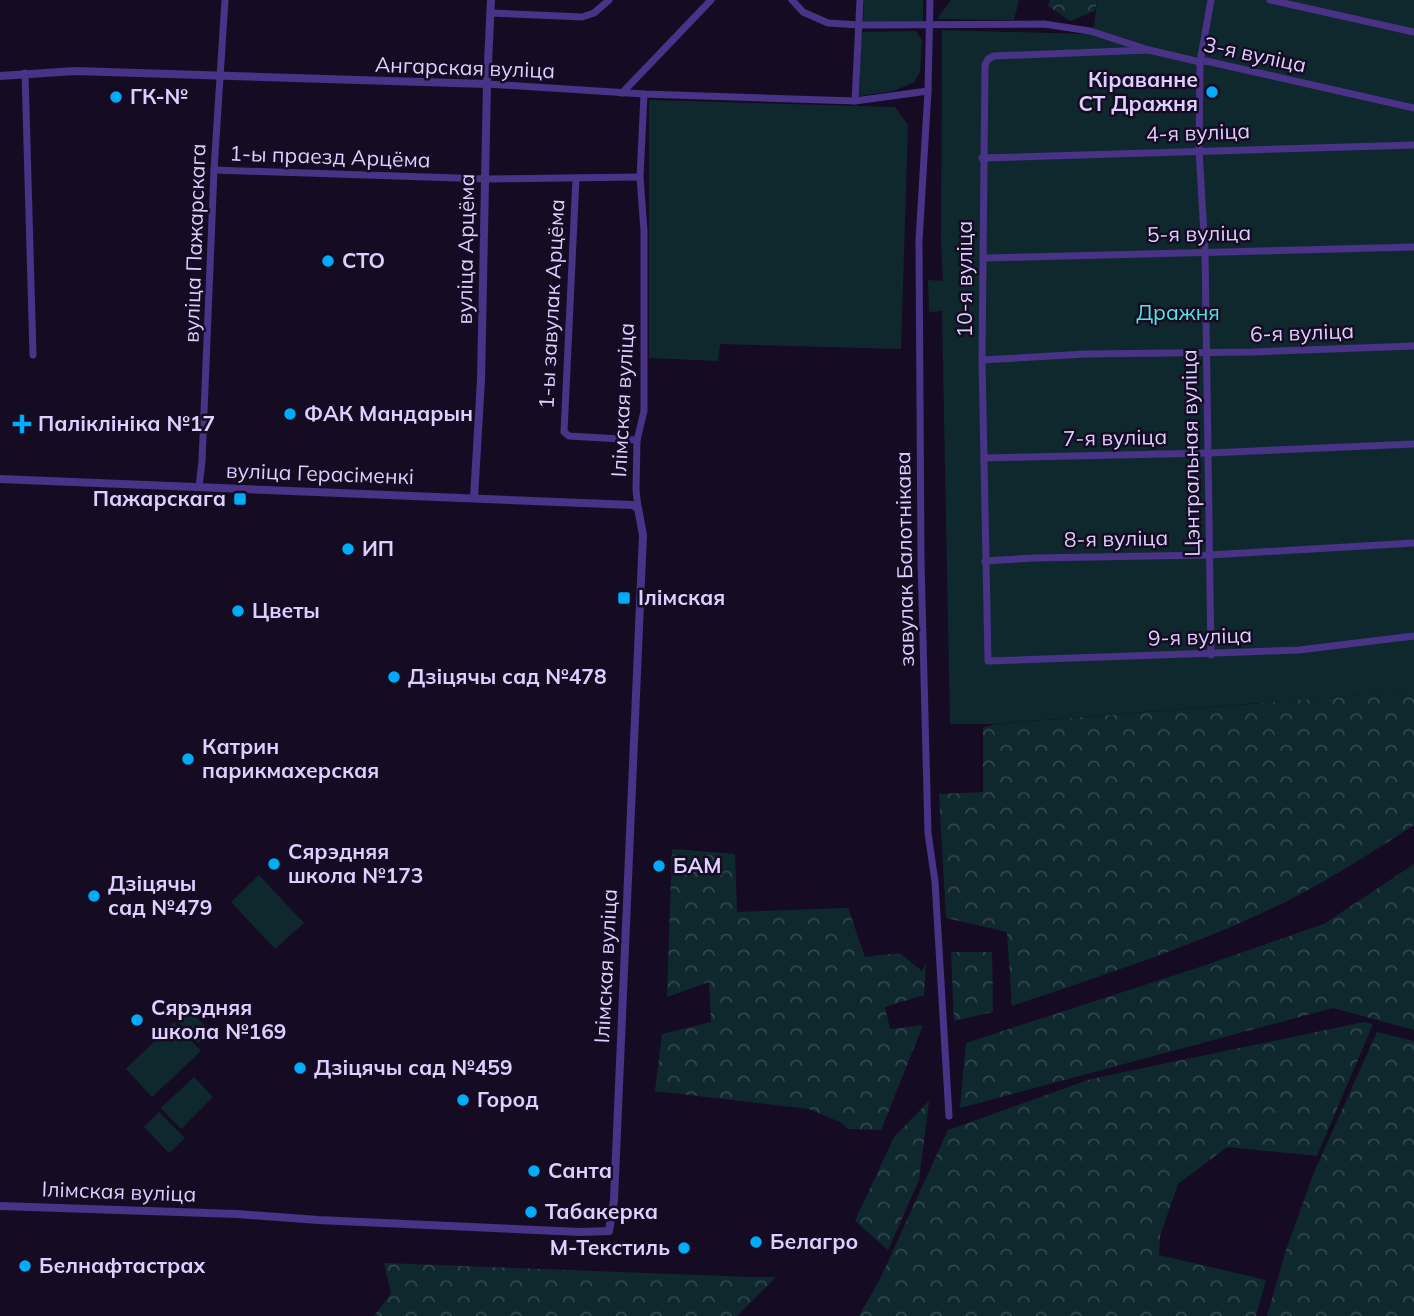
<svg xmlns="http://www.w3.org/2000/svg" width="1414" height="1316" font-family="Mulish,sans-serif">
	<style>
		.green { fill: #0f282e }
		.forest { fill: url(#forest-crowns) }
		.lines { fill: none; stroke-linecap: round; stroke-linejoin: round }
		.minor { stroke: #483386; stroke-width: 7 }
		.tertiary { stroke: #483386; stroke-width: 8 }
		.poi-dot { fill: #00abfa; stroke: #150c24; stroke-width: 2.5 }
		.labels { text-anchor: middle; stroke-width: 5; stroke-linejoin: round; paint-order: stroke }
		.street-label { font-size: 21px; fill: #decfff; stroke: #150c24 }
		.poi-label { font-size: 21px; font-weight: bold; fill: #decfff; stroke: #150c24; text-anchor: start }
		.park-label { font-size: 21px; fill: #51e8e3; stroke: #150c24 }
	</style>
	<defs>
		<pattern id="forest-crowns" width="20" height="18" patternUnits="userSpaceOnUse" patternTransform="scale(1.75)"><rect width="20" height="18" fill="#0f282e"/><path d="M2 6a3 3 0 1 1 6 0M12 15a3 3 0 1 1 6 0" fill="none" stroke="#32464d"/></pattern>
	</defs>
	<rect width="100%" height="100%" fill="#150c24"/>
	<!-- green -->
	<g class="green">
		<polygon points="864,0 923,0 923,22 863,24"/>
		<polygon points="951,0 1019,0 1014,20 937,19"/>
		<polygon points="1097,0 1414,0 1414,691 992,724 950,724 942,311 929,312 928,280 943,281 941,244 942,30 1085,34 1094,26"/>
		<polygon points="916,31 922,40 920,72 914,82 894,91 859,96 861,32"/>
		<polygon points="649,100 895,107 908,125 901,349 720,344 718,361 649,358"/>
		<polygon points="259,875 304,923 275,949 231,902"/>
		<polygon points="189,1010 210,1031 198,1043 177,1021"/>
		<polygon points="174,1022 201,1051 152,1097 126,1069"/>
		<polygon points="194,1077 213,1097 181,1129 161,1108"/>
		<polygon points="159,1112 185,1138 169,1153 144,1127"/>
	</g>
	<!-- forest -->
	<g class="forest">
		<polygon points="1050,0 1097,0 1095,11 1070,21 1048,6"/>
		<path d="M 1414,691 L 1414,825 C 1374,851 1334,877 1291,899 C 1202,944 1106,974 1012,1006 L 1007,932 L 946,918 L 939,794 L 983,792 L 983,728 L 995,724 Z"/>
		<polygon points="672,849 735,854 737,912 848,908 865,957 899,953 922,971 926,963 924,995 885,1007 890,1029 923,1025 881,1130 848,1129 840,1122 809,1109 655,1091 662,1034 711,1022 709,982 667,997"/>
		<polygon points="1414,864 1414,1030 1333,1008 960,1108 966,1043 1203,966 1324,924"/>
		<polygon points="951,952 992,952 993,1012 954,1021"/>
		<polygon points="1364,1022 1373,1024 1317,1156 1227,1147 1178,1184 1160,1236 1159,1255 1266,1280 1256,1316 859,1316 881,1277 948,1130 1091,1079"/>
		<polygon points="1377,1032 1414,1041 1414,1316 1267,1316 1286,1250 1315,1170"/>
		<polygon points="929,1101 919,1180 888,1250 855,1221 894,1137"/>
		<polygon points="384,1263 751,1277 776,1277 737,1316 374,1316 391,1294"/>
	</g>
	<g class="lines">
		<!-- minor -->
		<g class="minor">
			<polyline points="792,0 803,12 828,23 859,25 1044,24 1090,31 1149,50 1200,62 1206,61 1414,108"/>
			<polyline points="930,0 928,91 919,241 921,561 928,833 935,882 949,1116"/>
			<polyline points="1270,0 1414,32"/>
			<polyline points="490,13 582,17 594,13 609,0"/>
			<polyline points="1149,50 994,56 988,59 985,65 982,360 988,661 1299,650 1414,636"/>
			<polyline points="25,73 33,355"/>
			<polyline points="487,84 644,94 855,101 928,91"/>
			<polyline points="622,93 711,0"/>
			<polyline points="855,101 860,0"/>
			<polyline points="982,158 1414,145"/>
			<polyline points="214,170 486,179 640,177"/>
			<polyline points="576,178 564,432 569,436 637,440"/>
			<polyline points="984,258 1414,247"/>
			<polyline points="982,360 1086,354 1252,352 1414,346"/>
			<polyline points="984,458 1209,453 1414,444"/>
			<polyline points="199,487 202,461 214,170 225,0"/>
			<polyline points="638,508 636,490 637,440 644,411 644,231 640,177 644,94"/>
			<polyline points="985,561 1034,558 1210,555 1414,543"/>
			<polyline points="1211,655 1205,251 1199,150 1200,62 1211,0"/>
		</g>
		<!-- tertiary -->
		<g class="tertiary">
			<polyline points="0,76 75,71 487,84"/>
			<polyline points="0,479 632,505 638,508 643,535 614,1200 609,1231 581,1232 318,1220 237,1214 0,1206"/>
			<polyline points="474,498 481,380 487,84 491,0"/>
		</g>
	</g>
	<!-- markers -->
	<g class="poi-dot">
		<circle cx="1212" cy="92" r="7"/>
		<circle cx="116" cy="97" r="7"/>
		<circle cx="328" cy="261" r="7"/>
		<circle cx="290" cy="414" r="7"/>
		<path d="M18.5 413.5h7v7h7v7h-7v7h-7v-7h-7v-7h7z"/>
		<rect x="233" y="492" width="14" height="14" rx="3.5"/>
		<circle cx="348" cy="549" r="7"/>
		<rect x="617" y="591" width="14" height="14" rx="3.5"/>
		<circle cx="238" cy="611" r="7"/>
		<circle cx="394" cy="677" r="7"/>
		<circle cx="188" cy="759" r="7"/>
		<circle cx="274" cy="864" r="7"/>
		<circle cx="659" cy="866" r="7"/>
		<circle cx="94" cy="896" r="7"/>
		<circle cx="137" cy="1020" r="7"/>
		<circle cx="300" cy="1068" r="7"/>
		<circle cx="463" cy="1100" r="7"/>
		<circle cx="534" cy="1171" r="7"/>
		<circle cx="531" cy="1212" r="7"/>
		<circle cx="756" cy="1242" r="7"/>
		<circle cx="684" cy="1248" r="7"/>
		<circle cx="25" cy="1266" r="7"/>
	</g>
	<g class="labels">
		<!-- street labels -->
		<g class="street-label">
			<text transform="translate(1255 55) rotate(12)" y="7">3-я вуліца</text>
			<text transform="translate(465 68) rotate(2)" y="7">Ангарская вуліца</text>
			<text transform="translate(1198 133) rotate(-2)" y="7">4-я вуліца</text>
			<text transform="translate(330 157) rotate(2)" y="7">1-ы праезд Арцёма</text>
			<text transform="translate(1199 234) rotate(-1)" y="7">5-я вуліца</text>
			<text transform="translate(195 243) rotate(-88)" y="7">вуліца Пажарскага</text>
			<text transform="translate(466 249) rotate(-89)" y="7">вуліца Арцёма</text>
			<text transform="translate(965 279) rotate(-90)" y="7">10-я вуліца</text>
			<text transform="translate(552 304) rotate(-87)" y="7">1-ы завулак Арцёма</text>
			<text transform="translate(1302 333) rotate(-2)" y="7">6-я вуліца</text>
			<text transform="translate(623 400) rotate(-87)" y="7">Ілімская вуліца</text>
			<text transform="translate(1115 438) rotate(-1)" y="7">7-я вуліца</text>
			<text transform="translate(1191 453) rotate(-91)" y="7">Цэнтральная вуліца</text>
			<text transform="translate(320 474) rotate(2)" y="7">вуліца Герасіменкі</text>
			<text transform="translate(1116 539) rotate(-1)" y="7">8-я вуліца</text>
			<text transform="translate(905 559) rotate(-91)" y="7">завулак Балотнікава</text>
			<text transform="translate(1200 637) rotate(-2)" y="7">9-я вуліца</text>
			<text transform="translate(606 966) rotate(-87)" y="7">Ілімская вуліца</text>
			<text transform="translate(119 1192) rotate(2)" y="7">Ілімская вуліца</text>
		</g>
		<!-- poi labels -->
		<g class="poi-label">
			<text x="1198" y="87" text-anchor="end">Кіраванне<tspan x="1198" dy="24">СТ Дражня</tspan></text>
			<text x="130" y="104">ГК-№</text>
			<text x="342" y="268">СТО</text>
			<text x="304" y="421">ФАК Мандарын</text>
			<text x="38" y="431">Паліклініка №17</text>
			<text x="226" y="506" text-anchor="end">Пажарскага</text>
			<text x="362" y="556">ИП</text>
			<text x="638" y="605">Ілімская</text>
			<text x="252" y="618">Цветы</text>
			<text x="408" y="684">Дзіцячы сад №478</text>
			<text x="202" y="754">Катрин<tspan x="202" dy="24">парикмахерская</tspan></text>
			<text x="288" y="859">Сярэдняя<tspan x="288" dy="24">школа №173</tspan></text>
			<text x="673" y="873">БАМ</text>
			<text x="108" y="891">Дзіцячы<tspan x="108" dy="24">сад №479</tspan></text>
			<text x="151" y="1015">Сярэдняя<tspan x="151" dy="24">школа №169</tspan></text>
			<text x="314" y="1075">Дзіцячы сад №459</text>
			<text x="477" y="1107">Город</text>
			<text x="548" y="1178">Санта</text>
			<text x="545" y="1219">Табакерка</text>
			<text x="770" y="1249">Белагро</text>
			<text x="670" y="1255" text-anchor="end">М-Текстиль</text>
			<text x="39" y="1273">Белнафтастрах</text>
		</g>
		<!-- park labels -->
		<g class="park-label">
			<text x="1178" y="320">Дражня</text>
		</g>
	</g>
</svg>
